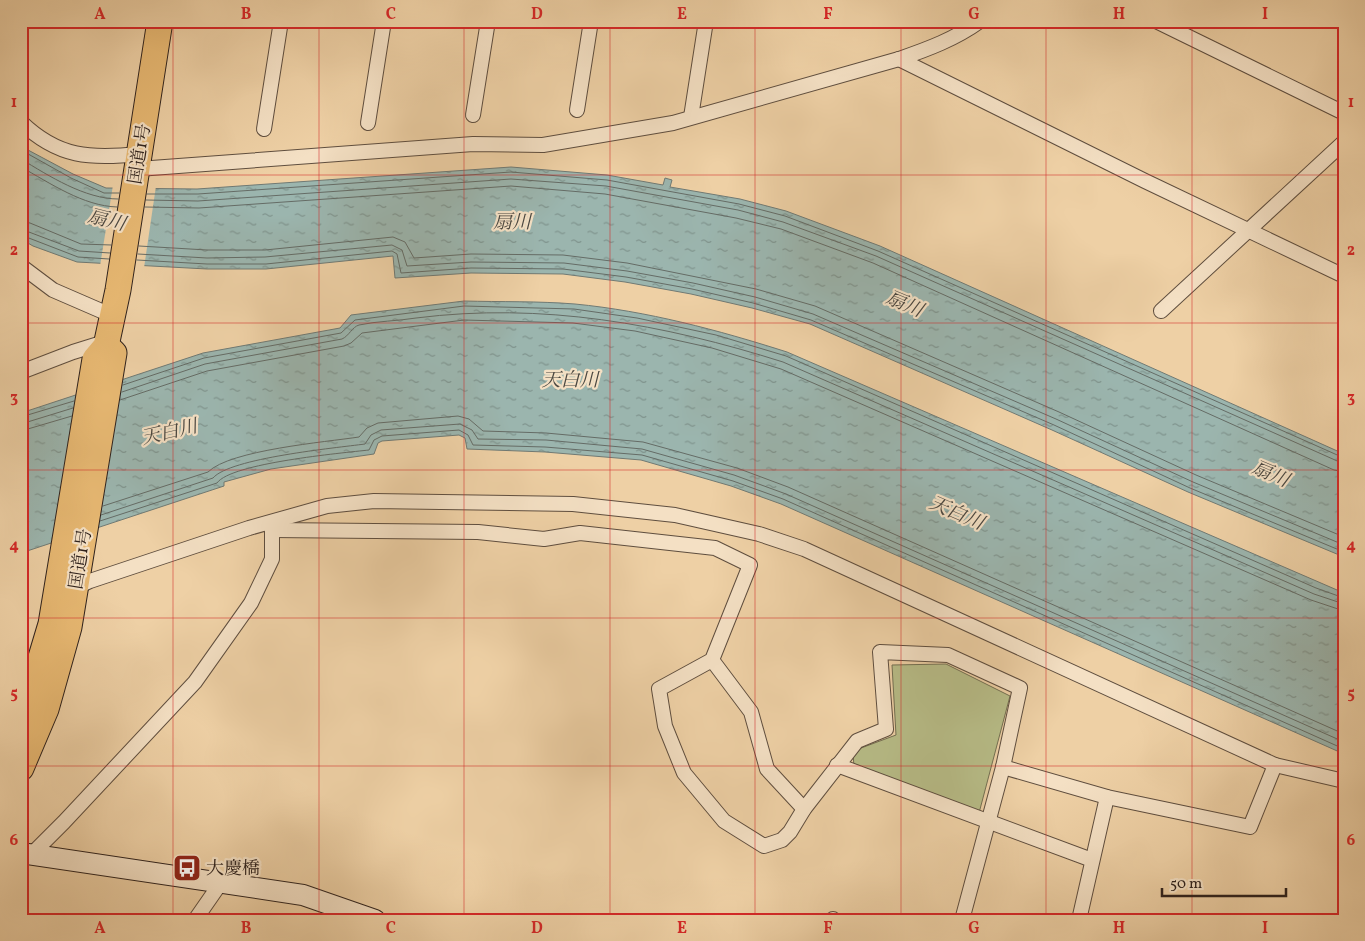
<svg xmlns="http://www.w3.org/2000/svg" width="1365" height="941" font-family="Vollkorn,'Noto Serif JP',serif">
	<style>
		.green { fill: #b7bc87; stroke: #736f52 }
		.water { fill: url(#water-ripples); stroke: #707a74 }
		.pier { fill: #eed0a5 }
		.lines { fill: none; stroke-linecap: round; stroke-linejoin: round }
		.shore { stroke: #656c66; stroke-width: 1 }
		.street-casing { stroke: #5f4e3f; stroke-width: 16 }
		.secondary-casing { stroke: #2f221d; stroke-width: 22 }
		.highway-casing { stroke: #2f221d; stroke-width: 27 }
		.street { stroke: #f4e0c4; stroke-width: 14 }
		.secondary { stroke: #f4e0c4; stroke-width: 20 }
		.highway { stroke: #e7b872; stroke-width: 25 }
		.grid { fill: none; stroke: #d62828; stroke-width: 1; stroke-opacity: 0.55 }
		.labels { text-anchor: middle; stroke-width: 4.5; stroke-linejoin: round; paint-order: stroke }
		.street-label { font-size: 18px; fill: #2f221d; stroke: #f4e0c4 }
		.poi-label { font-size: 18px; fill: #2f221d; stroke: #f4e0c4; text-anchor: start }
		.water-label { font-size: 19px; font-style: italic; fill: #4a4741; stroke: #f4e0c4 }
		.neatline { fill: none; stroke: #d62828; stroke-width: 2 }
		.grid-label { font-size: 16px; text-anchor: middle; font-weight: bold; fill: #d62828 }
	</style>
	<defs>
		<pattern id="water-ripples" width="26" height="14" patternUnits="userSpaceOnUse" patternTransform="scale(1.25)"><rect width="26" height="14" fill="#9bb5ae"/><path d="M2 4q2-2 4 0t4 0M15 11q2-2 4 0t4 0" fill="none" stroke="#7f938d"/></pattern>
	</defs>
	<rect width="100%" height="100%" fill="#eed0a5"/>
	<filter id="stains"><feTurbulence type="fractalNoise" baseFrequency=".004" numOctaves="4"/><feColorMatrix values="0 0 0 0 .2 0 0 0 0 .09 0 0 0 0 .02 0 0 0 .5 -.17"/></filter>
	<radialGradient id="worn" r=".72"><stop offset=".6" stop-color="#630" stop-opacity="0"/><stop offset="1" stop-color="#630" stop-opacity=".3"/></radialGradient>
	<!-- green -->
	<polygon class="green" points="946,664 1010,696 979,813 854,768 853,751 896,735 892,665"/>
	<!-- water -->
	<g class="water">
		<polygon points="21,142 28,150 73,174 106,188 197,189 511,167 607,175 663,185 665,178 672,180 670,187 740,199 786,211 880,246 1344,454 1344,557 1188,492 1052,430 810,324 752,308 691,294 625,282 563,274 471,273 395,278 393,256 266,269 207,269 77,262 33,246 21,239"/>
		<path d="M 464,301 C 500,302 538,301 575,304 C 647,311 718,330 787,352 L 1344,593 L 1344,754 L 781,504 L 731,486 L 641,460 L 545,452 L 467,449 L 465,438 L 459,435 L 382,441 L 378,443 L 374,454 L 271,469 L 224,482 L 224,486 L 21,553 L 21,413 L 203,353 L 340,328 L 351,315 Z"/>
	</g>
	<!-- pier -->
	<polygon class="pier" points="113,185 156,186 144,268 100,266"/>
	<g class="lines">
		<!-- shore -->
		<g class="shore">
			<polyline points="21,150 71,178 104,193 119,193"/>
			<path d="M 21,159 C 49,176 85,199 118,199"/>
			<path d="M 21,167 C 50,183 83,206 117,207"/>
			<polyline points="147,194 198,194 511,172 607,180 739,204 785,216 878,251 1344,458"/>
			<polyline points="146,200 198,201 511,179 606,186 738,210 783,222 876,256 1344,464"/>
			<polyline points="145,207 199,208 511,186 605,194 736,218 781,229 873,263 1334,470 1344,472"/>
			<polyline points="21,221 30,223 81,244 111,245"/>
			<polyline points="21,229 79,251 110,253"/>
			<polyline points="21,235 78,257 109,259"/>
			<polyline points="139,246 207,250 265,250 393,237 405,242 414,258 471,254 563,255 627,263 756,289 815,306 1059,412 1196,475 1344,537"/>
			<polyline points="138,254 207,258 265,257 392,245 402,250 407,266 471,262 564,263 627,271 693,283 755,297 813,314 1056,419 1193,482 1344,545"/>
			<polyline points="137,260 207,264 266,264 392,251 397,254 401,273 471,268 563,269 626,277 692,289 753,303 811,320 1054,425 1190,488 1344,552"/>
			<polyline points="123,385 204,358 341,333 355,320 464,306 574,309 637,318 716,335 786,356 1316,588 1344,598"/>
			<path d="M 122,392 L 205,364 L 342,339 C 349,336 352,327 359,325 C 377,321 398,321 416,318 C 542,302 663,324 783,362 L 1314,594 L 1344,604"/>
			<polyline points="120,400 207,371 344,346 351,343 362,333 464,320 573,323 635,331 712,348 781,369 1311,600 1344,611"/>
			<polyline points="21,417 74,401"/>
			<polyline points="21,424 73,408"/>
			<polyline points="21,431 72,416"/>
			<path d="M 103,506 L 208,472 C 230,450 326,442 359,437 L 367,428 L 378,423 L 458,416 L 469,419 L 483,431 L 546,433 L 643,442 L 737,468 L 788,487 L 1344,734"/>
			<path d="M 101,515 L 213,478 C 230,458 335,448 365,444 L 371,435 L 381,430 L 460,424 L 472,430 L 478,439 L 546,440 L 642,449 L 734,475 L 786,494 L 1344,742"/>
			<path d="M 100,521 L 217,483 C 231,463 342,453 369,450 L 374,440 L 382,436 L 459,430 L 468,435 L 473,445 L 545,447 L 642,455 L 733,481 L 783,499 L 1344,749"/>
		</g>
		<defs>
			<g id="street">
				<polyline points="1156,21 1344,113"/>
				<polyline points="899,59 1145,181 1344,276"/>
				<polyline points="577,110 591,21"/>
				<polyline points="473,115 488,21"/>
				<polyline points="691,117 706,21"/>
				<path d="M 21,122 C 58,158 91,159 139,154"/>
				<polyline points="368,123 384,21"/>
				<polyline points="264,129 281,21"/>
				<path d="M 138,169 L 473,144 L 543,145 L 673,123 L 899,59 C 928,49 955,39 980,21"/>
				<polyline points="21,266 53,290 113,316"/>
				<polyline points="1161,311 1344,142"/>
				<polyline points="21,372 73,352 105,342"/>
				<polyline points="272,530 478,532 544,539 580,533 715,548 750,565 712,660 659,689 665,726 684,773 724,821 764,846 782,840 790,832 804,809 857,741 886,729 880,652 948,655 1020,688 1003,767 962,920"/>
				<polyline points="75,588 90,581 249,528 327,506 374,501 573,504 675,515 759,534 804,549 1275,765 1344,781"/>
				<polyline points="712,660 751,712 767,769 804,809"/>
				<polyline points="837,765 1092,860"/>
				<polyline points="1003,767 1107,797 1250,827 1275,765"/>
				<polyline points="31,855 64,822 195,682 251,603 272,559 272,530 269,523"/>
				<polyline points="195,920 220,884"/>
				<polyline points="833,920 833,919"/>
				<polyline points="1079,920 1107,797"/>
			</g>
			<polyline id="secondary" points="21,853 303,895 375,920"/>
			<g id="highway">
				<polyline points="21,724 51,624 95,359 106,346 118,290 160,21"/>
				<polyline points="21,768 46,709 69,627 114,353 112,351"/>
			</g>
		</defs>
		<!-- street casing -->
		<use href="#street" class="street-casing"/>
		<!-- secondary casing -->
		<use href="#secondary" class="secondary-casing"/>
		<!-- highway casing -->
		<use href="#highway" class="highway-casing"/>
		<!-- street -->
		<use href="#street" class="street"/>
		<!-- secondary -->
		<use href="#secondary" class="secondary"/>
		<!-- highway -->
		<use href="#highway" class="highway"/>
	</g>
	<!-- grid -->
	<path class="grid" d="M 173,21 L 173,920M 319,21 L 319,920M 464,21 L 464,920M 610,21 L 610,920M 755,21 L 755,920M 901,21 L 901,920M 1046,21 L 1046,920M 1192,21 L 1192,920M 21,175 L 1344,175M 21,323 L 1344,323M 21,470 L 1344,470M 21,618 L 1344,618M 21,766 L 1344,766"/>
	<!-- icons -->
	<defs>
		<symbol id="bus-square" viewBox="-11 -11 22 22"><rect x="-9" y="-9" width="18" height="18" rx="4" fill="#8f2418" stroke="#f4e0c4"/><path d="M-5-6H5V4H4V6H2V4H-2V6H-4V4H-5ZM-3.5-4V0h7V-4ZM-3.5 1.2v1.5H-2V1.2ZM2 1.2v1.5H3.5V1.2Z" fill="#fff"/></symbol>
	</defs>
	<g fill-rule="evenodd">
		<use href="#bus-square" x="171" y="852" width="32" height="32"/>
	</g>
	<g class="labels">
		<!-- street labels -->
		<g class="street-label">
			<text transform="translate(139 154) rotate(-81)" y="6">国道1号</text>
			<text transform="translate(80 559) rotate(-81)" y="6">国道1号</text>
		</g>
		<!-- poi labels -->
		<g class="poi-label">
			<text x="206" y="874">大慶橋</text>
		</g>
		<!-- water labels -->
		<g class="water-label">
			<text transform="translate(107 219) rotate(14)" y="7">扇川</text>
			<text x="512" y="228">扇川</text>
			<text transform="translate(905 303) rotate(23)" y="7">扇川</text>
			<text x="570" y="386">天白川</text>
			<text transform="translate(169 431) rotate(-13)" y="7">天白川</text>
			<text transform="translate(1271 473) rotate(23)" y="7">扇川</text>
			<text transform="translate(957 512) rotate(23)" y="7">天白川</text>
		</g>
	</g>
	<!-- margin -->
	<rect width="1365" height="941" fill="none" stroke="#eed0a5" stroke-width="55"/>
	<!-- scale -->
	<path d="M1162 888v8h124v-8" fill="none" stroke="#2f221d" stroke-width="2.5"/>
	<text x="1170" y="888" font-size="15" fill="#2f221d" stroke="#f4e0c4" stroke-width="4" paint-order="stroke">50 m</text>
	<rect x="28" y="28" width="1310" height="886" class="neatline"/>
	<g class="grid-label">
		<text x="100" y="19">A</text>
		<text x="246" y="19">B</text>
		<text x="391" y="19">C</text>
		<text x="537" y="19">D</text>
		<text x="682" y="19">E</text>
		<text x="828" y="19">F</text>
		<text x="974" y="19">G</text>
		<text x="1119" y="19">H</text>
		<text x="1265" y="19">I</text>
		<text x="14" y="107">1</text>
		<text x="1351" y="107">1</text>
		<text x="14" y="255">2</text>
		<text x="1351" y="255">2</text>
		<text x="14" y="402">3</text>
		<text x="1351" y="402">3</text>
		<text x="14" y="550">4</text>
		<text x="1351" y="550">4</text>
		<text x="14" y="698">5</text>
		<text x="1351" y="698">5</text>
		<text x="14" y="845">6</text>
		<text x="1351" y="845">6</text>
		<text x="100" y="933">A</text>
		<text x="246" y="933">B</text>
		<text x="391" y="933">C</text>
		<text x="537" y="933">D</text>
		<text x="682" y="933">E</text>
		<text x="828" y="933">F</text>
		<text x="974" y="933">G</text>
		<text x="1119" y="933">H</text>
		<text x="1265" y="933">I</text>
	</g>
	<rect width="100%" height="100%" filter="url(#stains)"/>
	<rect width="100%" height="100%" fill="url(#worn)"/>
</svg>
